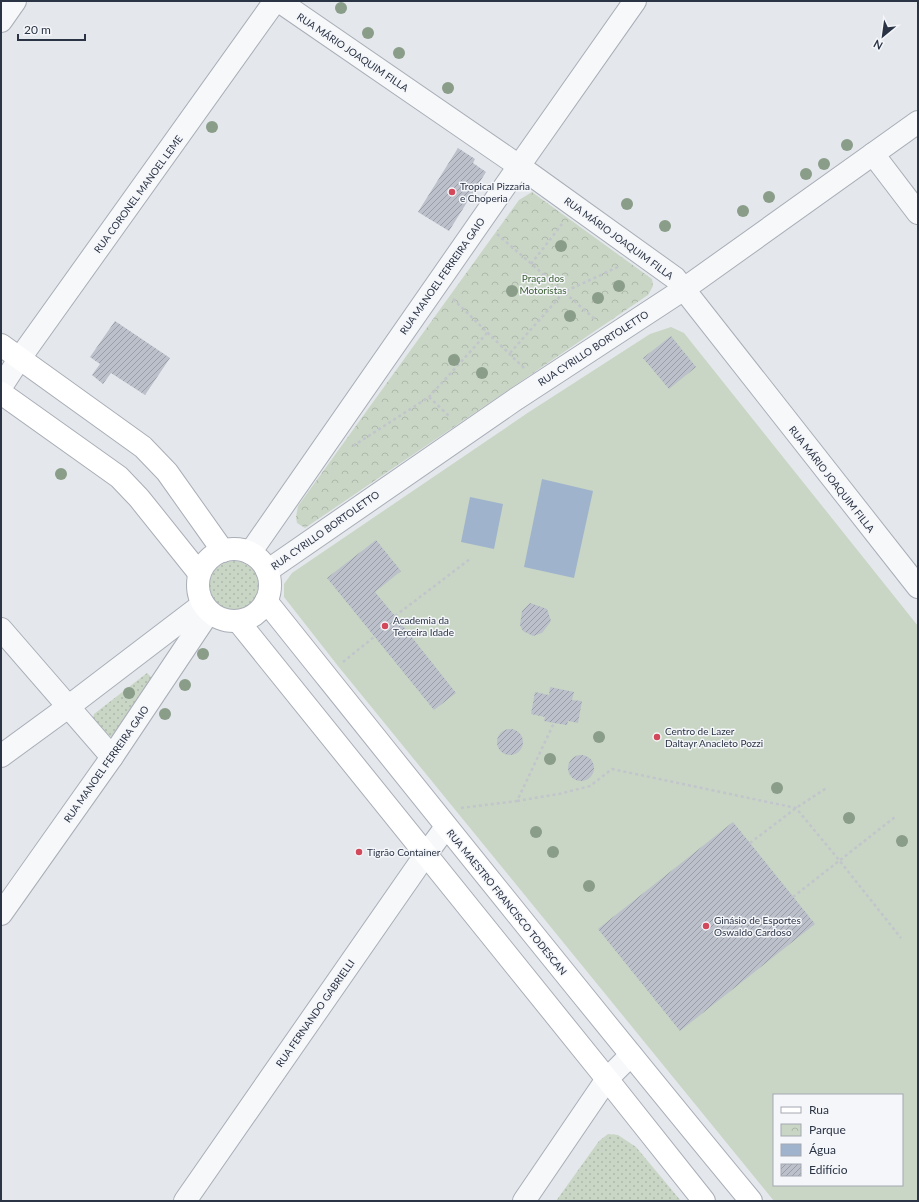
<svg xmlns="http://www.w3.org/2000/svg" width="919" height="1202" font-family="Lato,sans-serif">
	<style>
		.grass { fill: url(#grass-dots) }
		.park { fill: url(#park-crowns) }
		.pitch { fill: #c9d6c5; fill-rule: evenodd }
		.water { fill: #9fb4cc }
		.building { fill: url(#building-hatch) }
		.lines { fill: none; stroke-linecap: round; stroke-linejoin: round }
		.street-casing { stroke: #a9aeb7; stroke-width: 24 }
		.secondary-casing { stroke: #a9aeb7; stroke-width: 24 }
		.path { stroke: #c2c5cb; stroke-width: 2.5; stroke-dasharray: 3 3; stroke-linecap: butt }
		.street { stroke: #f7f8fa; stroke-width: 22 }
		.secondary { stroke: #fff; stroke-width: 22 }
		.tree { fill: #899d89 }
		.poi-dot { fill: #d1495b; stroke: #f4f6f9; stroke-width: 1.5 }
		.labels { text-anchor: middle; stroke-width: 3; stroke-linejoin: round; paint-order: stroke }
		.street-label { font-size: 10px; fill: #2b3445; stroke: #f4f6f9 }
		.poi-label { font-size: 10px; fill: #2b3445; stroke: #f4f6f9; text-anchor: start }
		.park-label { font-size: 10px; fill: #3f6138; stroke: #f4f6f9 }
	</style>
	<defs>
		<pattern id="grass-dots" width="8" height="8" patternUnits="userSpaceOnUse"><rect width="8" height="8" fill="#c9d6c5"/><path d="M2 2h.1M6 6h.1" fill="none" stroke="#adb8ab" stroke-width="1.8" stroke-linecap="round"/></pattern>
		<pattern id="park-crowns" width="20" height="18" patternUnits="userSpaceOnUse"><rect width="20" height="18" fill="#c9d6c5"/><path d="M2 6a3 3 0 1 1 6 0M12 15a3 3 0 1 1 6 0" fill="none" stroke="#adb8ab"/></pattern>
		<pattern id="building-hatch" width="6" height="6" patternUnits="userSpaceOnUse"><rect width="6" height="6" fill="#bbc0ca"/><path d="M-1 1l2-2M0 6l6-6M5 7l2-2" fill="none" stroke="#989da6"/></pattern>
	</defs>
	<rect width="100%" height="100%" fill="#e4e7ec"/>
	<!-- grass -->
	<g class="grass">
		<circle cx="234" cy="586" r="25"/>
		<polygon points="147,673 152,678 114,736 105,737 92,722 94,714"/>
		<polygon points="608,1134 618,1135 636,1147 681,1201 556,1201 599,1141"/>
	</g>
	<!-- park -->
	<polygon class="park" points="532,192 652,279 653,286 648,295 305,528 297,523 296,517 298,506 519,200"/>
	<!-- pitch -->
	<path class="pitch" d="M 671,327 L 684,333 L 918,626 L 918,1201 L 774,1201 L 338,666 L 284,597 L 284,584 L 292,573 L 529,412 L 650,334 ZM 774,1095 L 902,1095 L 902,1185 L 774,1185 Z"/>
	<!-- water -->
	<g class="water">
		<polygon points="542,479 593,491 574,578 524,567"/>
		<polygon points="470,497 503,504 494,549 461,542"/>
	</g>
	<!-- building -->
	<g class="building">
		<polygon points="458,148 475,159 473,163 486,172 449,231 418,212"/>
		<polygon points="115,321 170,358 145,395 111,373 103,384 92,375 100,364 90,357"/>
		<polygon points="671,336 696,367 669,389 643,358"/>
		<polygon points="376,540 401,571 375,592 395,616 456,693 434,710 327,578"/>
		<polygon points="530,603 547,609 551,621 542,633 533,636 523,631 520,625 522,611"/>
		<polygon points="550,687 574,692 572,700 582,701 578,723 568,721 567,725 554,723 544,721 545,717 531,714 535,692 549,695"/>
		<circle cx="510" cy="742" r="13"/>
		<circle cx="581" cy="768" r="13"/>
		<polygon points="733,822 815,924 680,1031 598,929"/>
	</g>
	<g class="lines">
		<defs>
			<g id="street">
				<polyline points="279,1 519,166 675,278 918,587"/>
				<polyline points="1,21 15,1"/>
				<polyline points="873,154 918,213"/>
				<polyline points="1,387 20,358 275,1"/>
				<polyline points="250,553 519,166 635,1"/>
				<polyline points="267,571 516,399 684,289 918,122"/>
				<polyline points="1,629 112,757"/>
				<polyline points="1,756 68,707 203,604"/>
				<polyline points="1,914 112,757 209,612"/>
				<polyline points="185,1201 426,854 446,827"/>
				<polyline points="524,1201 607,1079 631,1055"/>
			</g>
			<g id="secondary">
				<polyline points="1,345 143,447 167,472 223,551"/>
				<polyline points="1,393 119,477 139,498 199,573"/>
				<circle cx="234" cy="585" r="36"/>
				<path d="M 266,601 C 427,802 587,1003 751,1201"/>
				<polyline points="238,621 607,1079 704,1201"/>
			</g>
		</defs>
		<!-- street casing -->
		<use href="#street" class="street-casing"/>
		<!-- secondary casing -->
		<use href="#secondary" class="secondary-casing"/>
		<!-- path -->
		<g class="path">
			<polyline points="497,234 596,320"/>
			<polyline points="531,264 562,224"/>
			<polyline points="453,299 524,368"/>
			<polyline points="510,353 564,292 620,266"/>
			<polyline points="429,397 450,417"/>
			<polyline points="353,446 429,397 488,332"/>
			<polyline points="395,616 470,559"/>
			<polyline points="343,662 374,637"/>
			<polyline points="517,801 559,794 590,786 612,769 796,808 839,860 901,938"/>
			<polyline points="461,808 517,801 554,723"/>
			<polyline points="750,843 796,808 828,787"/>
			<polyline points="793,897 895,817"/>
		</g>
		<!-- street -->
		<use href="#street" class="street"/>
		<!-- secondary -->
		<use href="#secondary" class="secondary"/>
	</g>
	<!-- trees -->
	<g class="tree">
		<circle cx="341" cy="8" r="6"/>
		<circle cx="368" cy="33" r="6"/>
		<circle cx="399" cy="53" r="6"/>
		<circle cx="448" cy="88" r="6"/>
		<circle cx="212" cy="127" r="6"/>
		<circle cx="847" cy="145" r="6"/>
		<circle cx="824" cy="164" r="6"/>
		<circle cx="806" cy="174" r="6"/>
		<circle cx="769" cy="197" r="6"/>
		<circle cx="627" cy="204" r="6"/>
		<circle cx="743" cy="211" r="6"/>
		<circle cx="665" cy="226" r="6"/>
		<circle cx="561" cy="246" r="6"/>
		<circle cx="619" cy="286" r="6"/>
		<circle cx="512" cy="291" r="6"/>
		<circle cx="598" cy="298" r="6"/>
		<circle cx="570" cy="316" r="6"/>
		<circle cx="454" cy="360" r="6"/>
		<circle cx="482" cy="373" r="6"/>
		<circle cx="61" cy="474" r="6"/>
		<circle cx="203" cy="654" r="6"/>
		<circle cx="185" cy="685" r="6"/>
		<circle cx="129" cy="693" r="6"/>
		<circle cx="165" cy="714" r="6"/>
		<circle cx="599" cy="737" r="6"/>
		<circle cx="550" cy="759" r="6"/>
		<circle cx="777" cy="788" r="6"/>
		<circle cx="849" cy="818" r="6"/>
		<circle cx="536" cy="832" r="6"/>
		<circle cx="902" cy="841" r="6"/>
		<circle cx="553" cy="852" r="6"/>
		<circle cx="589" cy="886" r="6"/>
	</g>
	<!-- markers -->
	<g class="poi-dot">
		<circle cx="452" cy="192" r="4"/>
		<circle cx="385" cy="626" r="4"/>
		<circle cx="657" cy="737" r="4"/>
		<circle cx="359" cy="852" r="4"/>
		<circle cx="706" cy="926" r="4"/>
	</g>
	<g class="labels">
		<!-- street labels -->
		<g class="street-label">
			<text transform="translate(353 52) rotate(34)" y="4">RUA MÁRIO JOAQUIM FILLA</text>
			<text transform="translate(138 194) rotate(-54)" y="4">RUA CORONEL MANOEL LEME</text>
			<text transform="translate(619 238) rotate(36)" y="4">RUA MÁRIO JOAQUIM FILLA</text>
			<text transform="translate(442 276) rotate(-55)" y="4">RUA MANOEL FERREIRA GAIO</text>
			<text transform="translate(593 348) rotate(-33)" y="4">RUA CYRILLO BORTOLETTO</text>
			<text transform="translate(832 479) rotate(52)" y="4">RUA MÁRIO JOAQUIM FILLA</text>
			<text transform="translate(325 530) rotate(-35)" y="4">RUA CYRILLO BORTOLETTO</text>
			<text transform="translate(106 764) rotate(-55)" y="4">RUA MANOEL FERREIRA GAIO</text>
			<text transform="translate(507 902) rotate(51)" y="4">RUA MAESTRO FRANCISCO TODESCAN</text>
			<text transform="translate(315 1013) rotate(-55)" y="4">RUA FERNANDO GABRIELLI</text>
		</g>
		<!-- poi labels -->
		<g class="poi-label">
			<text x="460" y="190">Tropical Pizzaria<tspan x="460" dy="12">e Choperia</tspan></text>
			<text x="393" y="624">Academia da<tspan x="393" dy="12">Terceira Idade</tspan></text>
			<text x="665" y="735">Centro de Lazer<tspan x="665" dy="12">Daltayr Anacleto Pozzi</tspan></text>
			<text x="367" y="856">Tigrão Container</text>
			<text x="714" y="924">Ginásio de Esportes<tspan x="714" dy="12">Oswaldo Cardoso</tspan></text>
		</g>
		<!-- park labels -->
		<g class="park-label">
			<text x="543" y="282">Praça dos<tspan x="543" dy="12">Motoristas</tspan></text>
		</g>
	</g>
	<!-- border -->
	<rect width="919" height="1202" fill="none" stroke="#2b3445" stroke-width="4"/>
	<!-- legend -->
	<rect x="773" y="1094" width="130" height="92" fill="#f4f6f9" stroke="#a4a8b1"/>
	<rect x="781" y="1107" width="20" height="6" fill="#ffffff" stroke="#a4a8b1"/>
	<text x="809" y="1114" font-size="12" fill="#2b3445">Rua</text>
	<rect x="781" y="1124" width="20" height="12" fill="url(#park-crowns)" stroke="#a4a8b1"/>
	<text x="809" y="1134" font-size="12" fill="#2b3445">Parque</text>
	<rect x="781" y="1144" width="20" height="12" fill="#9fb4cc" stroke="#a4a8b1"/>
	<text x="809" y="1154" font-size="12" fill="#2b3445">Água</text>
	<rect x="781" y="1164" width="20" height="12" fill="url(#building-hatch)" stroke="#a4a8b1"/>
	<text x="809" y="1174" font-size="12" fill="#2b3445">Edifício</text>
	<!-- north arrow -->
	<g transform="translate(883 36) rotate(209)" stroke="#f4f6f9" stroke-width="3" paint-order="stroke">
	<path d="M0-3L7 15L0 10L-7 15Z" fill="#2b3445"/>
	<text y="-6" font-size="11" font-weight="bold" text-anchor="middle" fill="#2b3445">N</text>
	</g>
	<!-- scale -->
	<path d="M18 34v6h67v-6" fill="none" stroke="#2b3445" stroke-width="2"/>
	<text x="24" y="34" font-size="12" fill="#2b3445" stroke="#f4f6f9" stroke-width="3" paint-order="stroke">20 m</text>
</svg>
